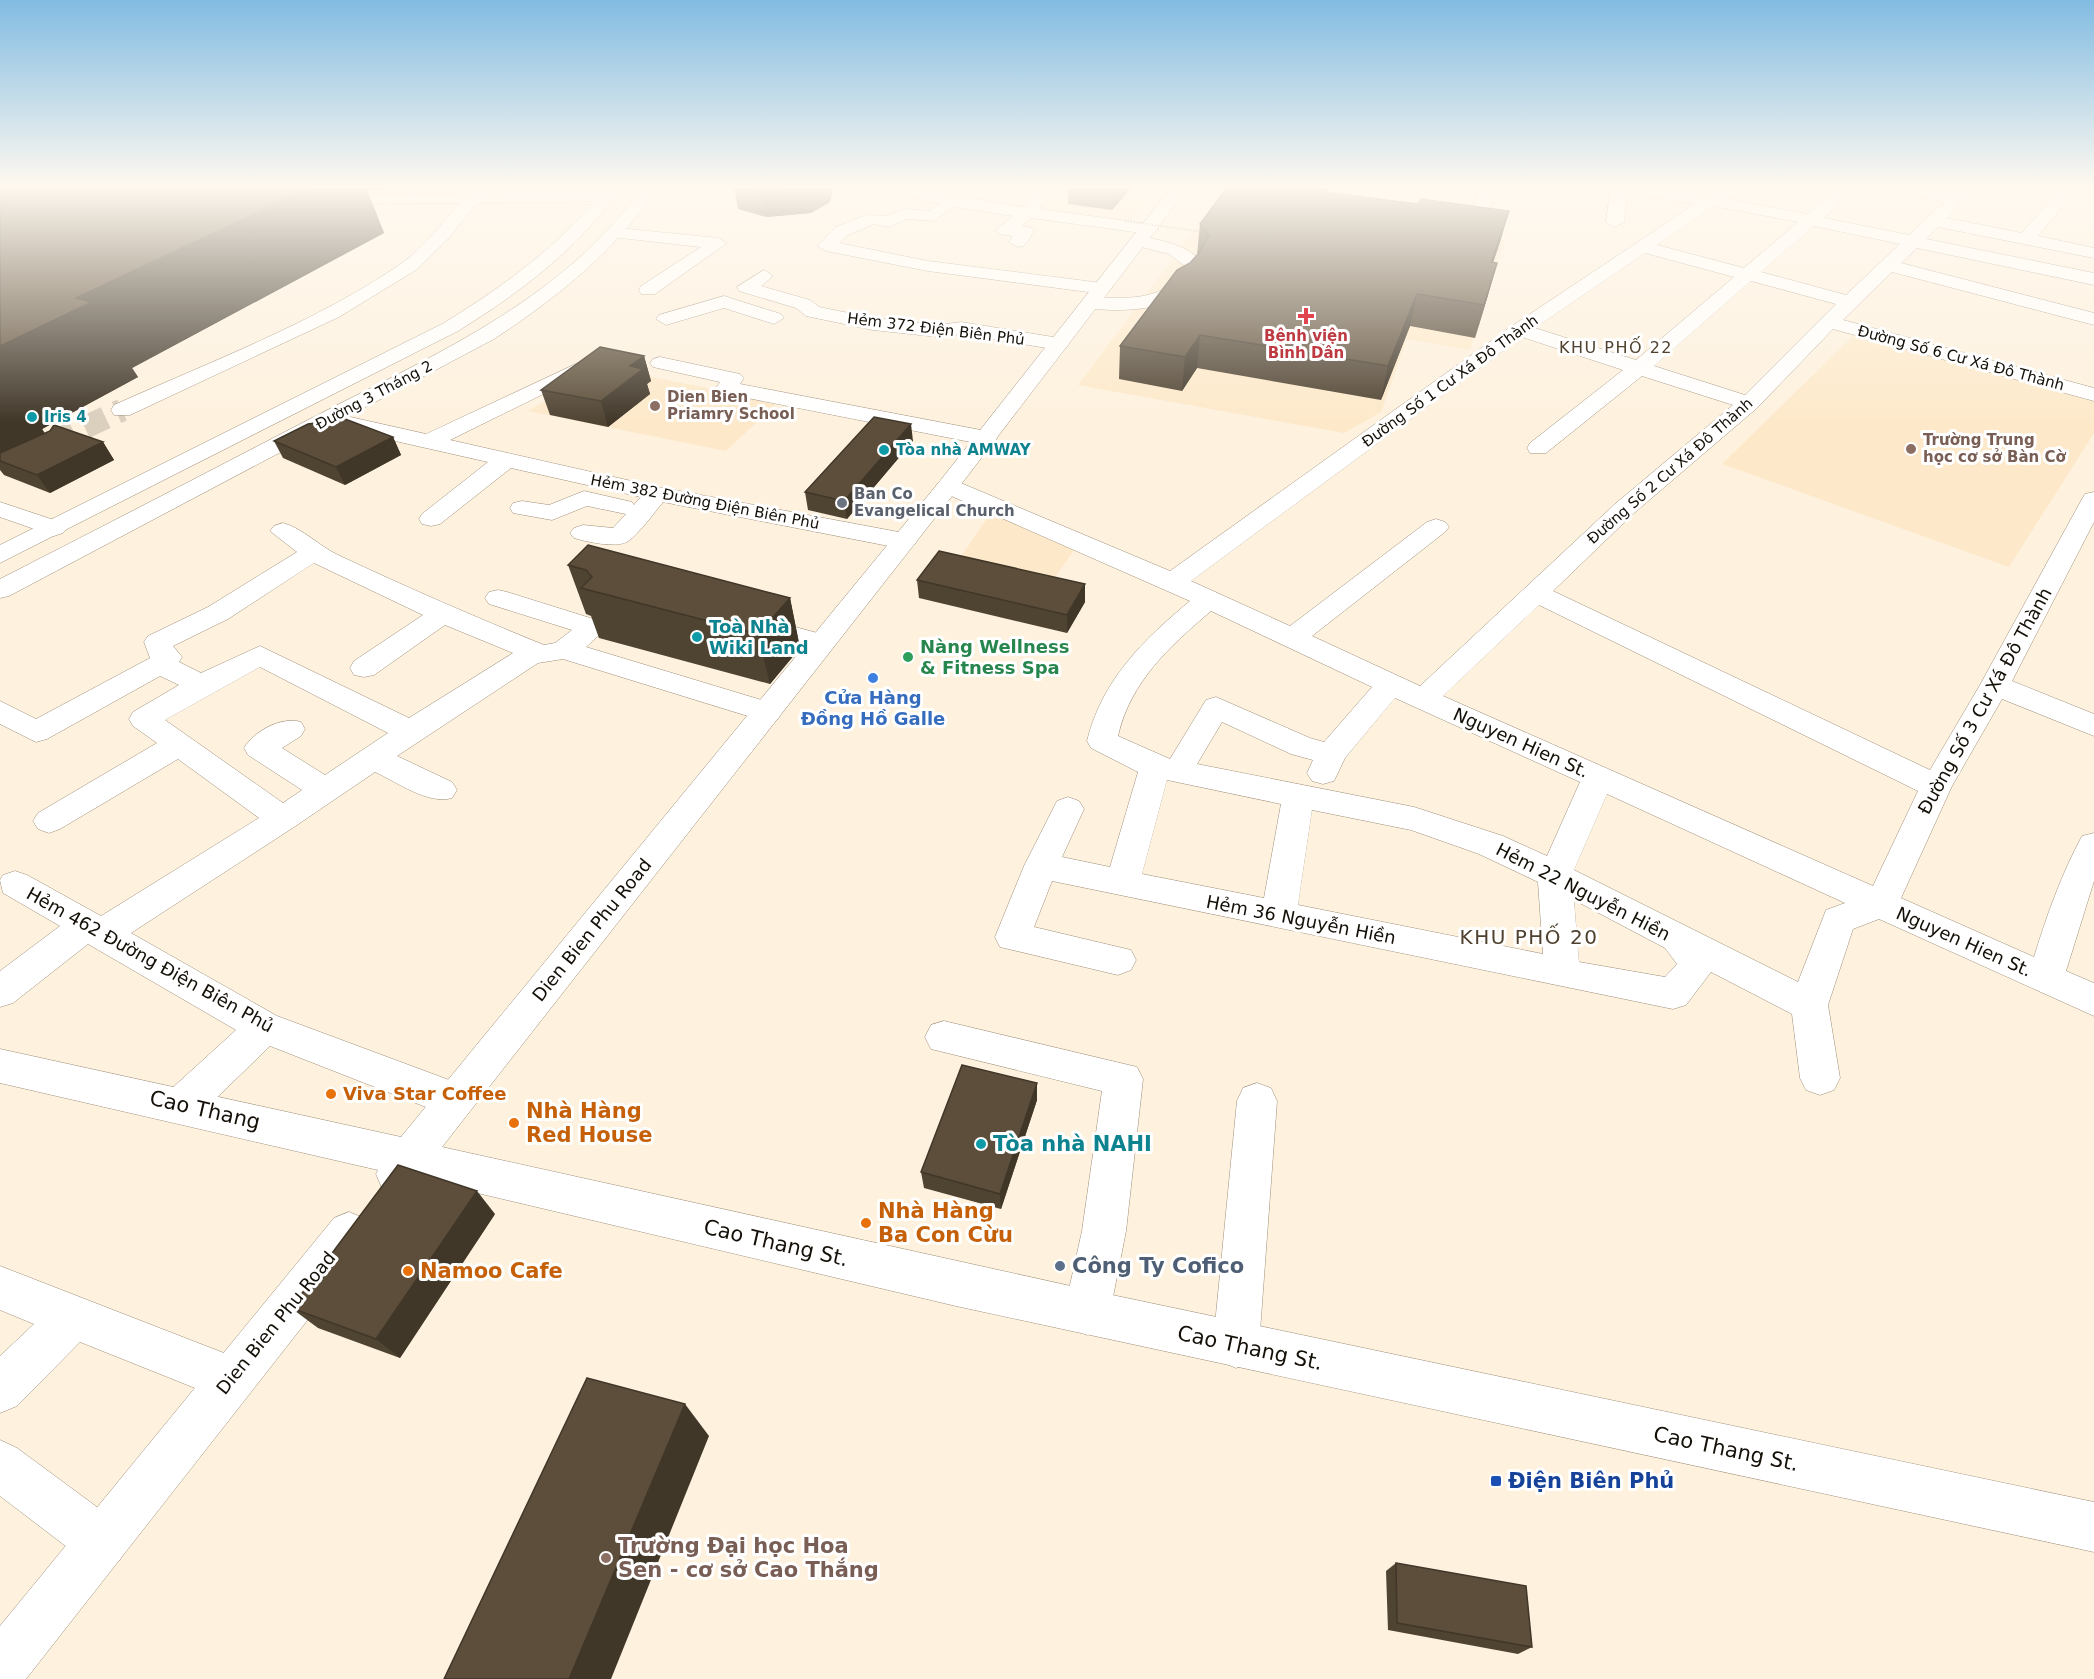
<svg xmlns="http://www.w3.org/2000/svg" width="2094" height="1679" font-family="'DejaVu Sans',sans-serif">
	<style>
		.built { fill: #fde9ca }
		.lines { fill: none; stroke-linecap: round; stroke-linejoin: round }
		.minor-tunnel { stroke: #dbcfbe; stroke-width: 23; stroke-dasharray: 23 12; stroke-linecap: butt }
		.minor-casing { stroke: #9e8f7a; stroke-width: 1 }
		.major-casing { stroke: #9e8f7a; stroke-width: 1 }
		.minor { fill: #fff; fill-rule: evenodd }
		.major { fill: #fff; fill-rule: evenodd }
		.path-bridge { stroke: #9f9586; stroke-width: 2; stroke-dasharray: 1 2; stroke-linecap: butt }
		.wall { fill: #4f4332 }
		.shaded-wall { fill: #403729 }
		.building { fill: #5c4e3a; stroke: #403729; stroke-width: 1.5 }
		.health-dot { fill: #e0444e; stroke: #fff; stroke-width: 2 }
		.education-dot { fill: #8d6e63; stroke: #fff; stroke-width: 2 }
		.culture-dot { fill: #0f9aa8; stroke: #fff; stroke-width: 2 }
		.worship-dot { fill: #6b7280; stroke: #fff; stroke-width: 2 }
		.leisure-dot { fill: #2e9e5b; stroke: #fff; stroke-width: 2 }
		.shop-dot { fill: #3f7fe0; stroke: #fff; stroke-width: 2 }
		.food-dot { fill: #e8710a; stroke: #fff; stroke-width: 2 }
		.service-dot { fill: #5c6f8a; stroke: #fff; stroke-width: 2 }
		.transit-dot { fill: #1a4fb4; stroke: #fff; stroke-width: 2 }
		.labels { text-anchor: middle; stroke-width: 6; stroke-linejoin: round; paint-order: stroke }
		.far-street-label { font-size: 15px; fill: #140f07; stroke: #fff }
		.far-health-label { font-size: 15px; font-weight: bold; fill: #be3a42; stroke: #fff }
		.far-education-label { font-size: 15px; font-weight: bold; fill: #785e54; stroke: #fff; text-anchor: start }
		.far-culture-label { font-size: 15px; font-weight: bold; fill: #0d838f; stroke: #fff; text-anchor: start }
		.far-worship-label { font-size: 15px; font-weight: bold; fill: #5b616d; stroke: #fff; text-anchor: start }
		.far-neighbourhood-label { font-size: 16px; letter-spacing: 1.5px; fill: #4f412e; stroke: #fff }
		.culture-label { font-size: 18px; font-weight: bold; fill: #0d838f; stroke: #fff; text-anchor: start }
		.leisure-label { font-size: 18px; font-weight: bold; fill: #27864d; stroke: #fff; text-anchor: start }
		.shop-label { font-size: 18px; font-weight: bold; fill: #366cbe; stroke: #fff }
		.street-label { font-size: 18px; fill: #140f07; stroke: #fff }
		.food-label { font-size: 18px; font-weight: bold; fill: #c56008; stroke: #fff; text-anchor: start }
		.neighbourhood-label { font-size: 20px; letter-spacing: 1.5px; fill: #4f412e; stroke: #fff }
		.near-street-label { font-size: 21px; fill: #140f07; stroke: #fff }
		.near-food-label { font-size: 21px; font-weight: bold; fill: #c56008; stroke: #fff; text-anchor: start }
		.near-culture-label { font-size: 21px; font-weight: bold; fill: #0d838f; stroke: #fff; text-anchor: start }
		.near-service-label { font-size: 21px; font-weight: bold; fill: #4e5e75; stroke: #fff; text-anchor: start }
		.near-transit-label { font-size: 21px; font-weight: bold; fill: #164399; stroke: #fff; text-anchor: start }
		.near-education-label { font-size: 21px; font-weight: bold; fill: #785e54; stroke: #fff; text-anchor: start }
	</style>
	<rect width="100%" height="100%" fill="#fef1de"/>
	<!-- built -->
	<g class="built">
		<polygon points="1054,188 1155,188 1129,223 1034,210"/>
		<polygon points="1217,200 1506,239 1470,350 1407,339 1381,412 1344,433 1078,385"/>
		<polygon points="1856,333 2094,402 2094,433 2009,567 1722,464"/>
		<polygon points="606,368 778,402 726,451 528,411"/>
		<polygon points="990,514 1078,544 1052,582 960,558"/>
	</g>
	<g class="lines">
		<!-- minor-tunnel -->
		<polyline class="minor-tunnel" points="53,442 122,410"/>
		<defs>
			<g id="minor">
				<polygon points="1037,188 1053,188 1039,209 1149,224 1158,229 1149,234 1032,218 1021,226 1031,228 1034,232 1024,246 1018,247 1009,242 1013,236 999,234 996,230 1013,216 954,207 933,221 907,219 889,227 874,224 848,235 839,243 928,261 1110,284 1112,288 1103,294 928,271 826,251 817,246 836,227 866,215 887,216 904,209 930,211 939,204 909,197 907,194 909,191 915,189 1024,207"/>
				<polygon points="1335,188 1351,188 1336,214 1324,214 1322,210"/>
				<polygon points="1479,188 1495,188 1485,229 1476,234 1467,229"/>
				<path d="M 1611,188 L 1659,188 L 1708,196 L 1721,188 L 1741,188 L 1727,199 L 1807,214 L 1838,188 L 1856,188 L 1824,218 L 1909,235 L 1944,202 L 1891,191 L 1889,188 L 1922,188 L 1953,194 L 1960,188 L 1977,188 L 1947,218 L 2022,233 L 2061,188 L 2078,188 L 2038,236 L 2094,248 L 2094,258 L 1938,227 L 1926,239 L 2094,273 L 2094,285 L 1917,248 L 1901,263 L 2094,313 L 2094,325 L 1892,272 L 1843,320 L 2094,388 L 2094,401 L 1833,329 L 1757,408 L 1633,514 L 1553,591 L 1930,770 L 1980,685 L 2082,499 L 2085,494 L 2094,492 L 2094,522 L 2012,681 L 2094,714 L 2094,736 L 2002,699 L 1952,786 L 1901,898 L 2034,957 C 2047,915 2061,875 2082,836 L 2094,833 L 2094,881 L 2066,971 L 2094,983 L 2094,1016 L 1879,919 L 1853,929 L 1828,1005 L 1840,1078 L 1834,1090 L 1820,1095 L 1806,1090 L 1800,1078 L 1792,1014 L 1711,972 L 1686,1005 L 1673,1009 L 1052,881 L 1034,927 L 1131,950 L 1136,960 L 1131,970 L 1118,975 L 1000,947 L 995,937 L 1024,866 L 1057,801 L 1068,797 L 1079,801 L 1084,809 L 1062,857 L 1110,867 L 1138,772 L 1091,748 L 1087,741 C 1102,680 1143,640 1190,601 L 940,491 L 936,486 L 940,481 L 948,479 L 956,481 L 1170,571 L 1512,326 L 1695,204 L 1627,193 L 1624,222 L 1615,227 L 1606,222 ZM 1714,206 L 1798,222 L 1744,268 L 1657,245 ZM 1814,226 L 1900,244 L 1846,295 L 1761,272 ZM 1645,253 L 1734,277 L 1636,360 L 1535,328 ZM 1751,281 L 1836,304 L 1745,395 L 1654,366 ZM 1522,337 L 1623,370 L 1530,443 L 1527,448 L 1530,453 L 1546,453 L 1642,376 L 1733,405 L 1615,504 L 1420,686 L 1312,636 L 1445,532 L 1449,527 L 1445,522 L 1436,519 L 1427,522 L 1290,626 L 1191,581 ZM 1539,605 L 1918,791 L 1873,886 L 1443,696 ZM 1211,611 L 1372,687 L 1324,742 L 1310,738 L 1216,697 L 1206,700 L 1170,759 L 1118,736 C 1130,682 1170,646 1211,611 ZM 1395,698 L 1580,782 L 1547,856 L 1503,836 L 1414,807 L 1197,764 L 1222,722 L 1291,754 L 1313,760 L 1307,773 L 1312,781 L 1323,784 L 1334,781 L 1345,758 ZM 1167,780 L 1281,804 L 1264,898 L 1142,874 ZM 1607,794 L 1845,903 L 1826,910 L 1798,982 L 1574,870 ZM 1312,810 L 1411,830 L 1479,854 L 1538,882 L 1543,954 L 1298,905 ZM 1574,900 L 1665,948 L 1677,964 L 1665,977 L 1579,962 Z"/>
				<path d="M 607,192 L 613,193 L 615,197 L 613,201 L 477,203 L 447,240 L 416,270 L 339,317 L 130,415 L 114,415 L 111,410 L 114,405 C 207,363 319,321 402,263 C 424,247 442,224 459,203 L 326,204 L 320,203 L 318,199 L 320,195 Z"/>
				<polygon points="618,228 718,238 727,243 655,294 641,294 639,290 641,286 701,247 612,237 609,233 612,229"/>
				<path d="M 1140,236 C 1163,241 1190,245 1204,265 C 1199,275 1195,285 1186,293 C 1165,311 1110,313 1084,307 L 1081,303 L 1084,299 L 1091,297 C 1126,298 1167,303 1185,266 L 1169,254 L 1134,245 L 1131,241 Z"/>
				<polygon points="764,270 773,276 761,286 810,300 819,307 873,318 939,325 961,322 1059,338 1066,340 1069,344 1066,348 1059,350 961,334 939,337 873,330 806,316 796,308 739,291 737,287"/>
				<polygon points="724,296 781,314 784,318 774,324 724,308 666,325 656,319 659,315"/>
				<path d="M 593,356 L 600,358 L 603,362 L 600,366 L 450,440 L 658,487 L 904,533 L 913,536 L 917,541 L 913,546 L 904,549 L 663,502 C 655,512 637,536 627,542 C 615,548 587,542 574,538 L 570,533 L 574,528 L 583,525 L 613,528 L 626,514 L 587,506 L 552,520 L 513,513 L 510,508 L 513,503 L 522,501 L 549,505 L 584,491 L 632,502 L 634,505 L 641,497 L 511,468 L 440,524 L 431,526 L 422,524 L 419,519 L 422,514 L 488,462 L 320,424 L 317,419 L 320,414 L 328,412 L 426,434 Z"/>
				<polygon points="660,357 740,374 744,378 740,384 986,431 994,433 997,438 994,443 986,445 727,394 719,393 716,388 720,382 653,367 650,363 653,359"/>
				<polygon points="0,502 63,523 67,528 63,533 54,536 0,517"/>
				<path d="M 283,523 C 304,529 319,546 338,555 C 406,587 475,617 544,645 L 555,643 L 572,630 L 489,604 L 485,598 L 489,592 L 498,590 L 507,592 L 603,622 L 607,628 L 586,647 L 778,705 L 782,712 L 778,719 L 767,722 L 563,659 L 538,663 L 397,756 L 452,782 L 457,790 L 452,798 C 428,805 397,782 375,772 L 294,827 L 131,933 L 277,1016 L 468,1087 L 474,1100 L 468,1113 L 454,1118 L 270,1046 L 197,1117 L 183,1122 L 169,1117 L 163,1104 L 169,1091 L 236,1030 L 88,944 L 13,1003 L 0,1007 L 0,971 L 60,926 L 3,893 L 0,880 L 3,875 L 15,871 L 27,875 L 101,916 L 259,818 L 178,759 L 60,829 L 49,833 L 38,829 L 33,821 L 38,813 L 157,743 L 133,726 L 129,719 L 133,712 L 179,685 L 160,676 L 47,739 L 36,742 L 0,724 L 0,701 L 36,719 L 150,658 L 144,642 L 148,636 L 208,607 L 297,552 L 270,531 L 274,526 ZM 314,563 L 423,615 L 354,661 L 350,668 L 354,675 L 364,677 L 374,675 L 445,625 L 513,653 L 409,718 L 260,646 L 201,673 L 179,662 L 182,657 L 173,646 L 228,619 ZM 260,667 L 388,733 L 325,775 L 282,748 L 301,736 L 305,729 L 301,722 C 282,716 254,731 244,748 L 248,755 L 302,790 L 283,803 L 165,720 Z"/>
				<polygon points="755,616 832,637 836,643 832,649 822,652 745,631 741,625 745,619"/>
				<polygon points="944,1021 1137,1067 1143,1079 1126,1231 1110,1312 1103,1328 1087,1335 1071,1328 1064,1312 1082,1231 1102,1091 931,1049 925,1037 931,1025"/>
				<polygon points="1257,1083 1271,1088 1277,1101 1259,1345 1252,1361 1236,1368 1220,1361 1213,1345 1237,1101 1243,1088"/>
				<polygon points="0,1266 247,1362 253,1379 247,1396 230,1402 80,1342 17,1406 0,1413 0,1356 34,1324 0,1310"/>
				<polygon points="0,1440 17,1448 120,1524 127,1542 120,1560 102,1567 84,1560 0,1496"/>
			</g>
			<g id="major">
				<path d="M 605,188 L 621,188 C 578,249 521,292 458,331 L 0,563 L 0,545 L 444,323 C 505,285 561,245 605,188 Z"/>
				<path d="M 642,188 L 658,188 C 614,252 558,297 494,339 L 9,596 L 0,598 L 0,579 C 102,527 204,474 306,421 C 427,358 560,303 642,188 Z"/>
				<polygon points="1171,188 1188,188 956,491 442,1147 1098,1292 2094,1502 2094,1552 956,1306 418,1179 412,1188 397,1193 382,1188 376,1174 378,1170 0,1083 0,1049 401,1137 940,481"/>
				<polygon points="349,1212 364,1218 371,1233 364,1248 26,1679 0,1679 0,1626 334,1218"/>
			</g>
		</defs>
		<!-- minor casing -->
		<use href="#minor" class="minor-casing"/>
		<!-- major casing -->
		<use href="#major" class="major-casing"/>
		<!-- minor -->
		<use href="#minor" class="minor"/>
		<!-- major -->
		<use href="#major" class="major"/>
		<!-- path-bridge -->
		<polyline class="path-bridge" points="1125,221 1203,232"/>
	</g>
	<!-- wall -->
	<g class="wall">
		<polygon points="0,188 386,188 384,190 367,190 384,233 132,368 138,377 42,429 45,434 103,442 114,460 50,493 4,475 0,470"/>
		<polygon points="734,188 833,188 830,202 811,213 766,217 738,209"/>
		<polygon points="1068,188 1131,188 1112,210 1068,204"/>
		<polygon points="1227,188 1328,188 1326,192 1418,204 1509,211 1500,242 1493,263 1488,295 1475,338 1410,326 1381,400 1197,368 1182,391 1119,379 1120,346 1197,255 1200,224"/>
		<polygon points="644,356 651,381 647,384 650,394 608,427 550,415 541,390"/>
		<polygon points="393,437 401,455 345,485 283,458 274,441"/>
		<polygon points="913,441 847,519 808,510 805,492"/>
		<polygon points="568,565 790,598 800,648 770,684 599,638 591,616 586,614"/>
		<polygon points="917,580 1085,602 1067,633 919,598"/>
		<polygon points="1037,1083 1037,1100 1001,1209 924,1188 921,1172"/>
		<polygon points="495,1214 400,1358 318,1328 291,1308"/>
		<polygon points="1396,1563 1532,1647 1518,1654 1388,1630 1386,1571"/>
	</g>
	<!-- shaded-wall -->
	<g class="shaded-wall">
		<polygon points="309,188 366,188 384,233 132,368 138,377 42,429 46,435 0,456 0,346 76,298"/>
		<polygon points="783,188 833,188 830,202 811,213 766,217 761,190"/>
		<polygon points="1113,188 1131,188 1112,210"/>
		<polygon points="1317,188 1328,188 1310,221 1315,191"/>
		<polygon points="1509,211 1500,242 1482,294 1491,262"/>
		<polygon points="1497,263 1488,295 1475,338 1484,305"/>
		<polygon points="1417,294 1410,326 1381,400 1388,366"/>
		<polygon points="1200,335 1197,368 1182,391 1185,357"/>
		<polygon points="644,356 651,381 647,384 650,394 608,427 601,401 630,366"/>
		<polygon points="911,424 913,441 847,519 844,501"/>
		<polygon points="393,437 401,455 345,485 336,467"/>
		<polygon points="103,442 114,460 50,493 37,475"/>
		<polygon points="1085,584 1085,602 1067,633 1067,615"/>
		<polygon points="790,598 800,648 770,684 758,634"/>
		<polygon points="1037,1083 1037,1100 1001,1209 1000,1194"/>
		<polygon points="477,1191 495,1214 400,1358 376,1339"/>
		<polygon points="685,1404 709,1436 611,1679 569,1679"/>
	</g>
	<!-- building -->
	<g class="building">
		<polygon points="0,188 309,188 76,298 92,302 0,346"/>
		<polygon points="754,188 783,188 761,190"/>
		<polygon points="1227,188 1317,188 1315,191 1418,204 1421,199 1509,211 1491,262 1497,263 1484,305 1417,294 1388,366 1200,335 1185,357 1120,346 1177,270 1190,263 1199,253 1209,235 1200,224"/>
		<polygon points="600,347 644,356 630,366 643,369 601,401 541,390"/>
		<polygon points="874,417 911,424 844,501 805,492"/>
		<polygon points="345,419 393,437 336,467 274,441 308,424"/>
		<polygon points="54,425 103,442 37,475 0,461 0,453 50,431"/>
		<polygon points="588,545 790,598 758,634 581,588 592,577 586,570 568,565"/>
		<polygon points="939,551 1085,584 1067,615 917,580"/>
		<polygon points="962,1065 1037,1083 1000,1194 921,1172"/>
		<polygon points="398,1165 477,1191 376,1339 291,1308"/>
		<polygon points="587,1378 685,1404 569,1679 444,1679"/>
		<polygon points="1396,1563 1526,1586 1532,1647 1397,1623"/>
	</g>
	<!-- sky -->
	<linearGradient id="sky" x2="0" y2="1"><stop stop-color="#82bce2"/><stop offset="0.44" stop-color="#fff9f0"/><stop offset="1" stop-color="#fff9f0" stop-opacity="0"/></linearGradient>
	<rect width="2094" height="423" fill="url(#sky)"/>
	<!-- markers -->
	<path class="health-dot" d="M1303 307h6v6h6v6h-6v6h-6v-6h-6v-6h6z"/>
	<g class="education-dot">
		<circle cx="655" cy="406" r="6"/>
		<circle cx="1911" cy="449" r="6"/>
		<circle cx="606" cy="1558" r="6"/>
	</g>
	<g class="culture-dot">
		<circle cx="32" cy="417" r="6"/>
		<circle cx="884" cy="450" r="6"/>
		<circle cx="697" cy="637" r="6"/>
		<circle cx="981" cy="1144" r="6"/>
	</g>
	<circle class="worship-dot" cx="842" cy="503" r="6"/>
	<circle class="leisure-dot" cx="908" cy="657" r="6"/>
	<circle class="shop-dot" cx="873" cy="678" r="6"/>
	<g class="food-dot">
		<circle cx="331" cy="1094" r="6"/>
		<circle cx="514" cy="1123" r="6"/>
		<circle cx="866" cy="1223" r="6"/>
		<circle cx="408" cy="1271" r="6"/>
	</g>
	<circle class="service-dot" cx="1060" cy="1266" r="6"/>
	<rect class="transit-dot" x="1490" y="1475" width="12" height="12" rx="3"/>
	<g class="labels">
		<!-- far-street labels -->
		<g class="far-street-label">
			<text transform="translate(936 329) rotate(7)" y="5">Hẻm 372 Điện Biên Phủ</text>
			<text transform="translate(1961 358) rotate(15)" y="5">Đường Số 6 Cư Xá Đô Thành</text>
			<text transform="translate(1450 381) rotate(-36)" y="5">Ðường Số 1 Cư Xá Đô Thành</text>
			<text transform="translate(374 395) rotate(-28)" y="5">Đường 3 Tháng 2</text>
			<text transform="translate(1670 471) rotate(-41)" y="5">Ðường Số 2 Cư Xá Đô Thành</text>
			<text transform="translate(705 502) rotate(11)" y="5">Hẻm 382 Đường Điện Biên Phủ</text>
		</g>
		<!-- far-health labels -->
		<g class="far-health-label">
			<text x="1306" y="341">Bệnh viện<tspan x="1306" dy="17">Bình Dân</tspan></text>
		</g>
		<!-- far-education labels -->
		<g class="far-education-label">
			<text x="667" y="402">Dien Bien<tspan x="667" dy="17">Priamry School</tspan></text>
			<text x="1923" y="445">Trường Trung<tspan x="1923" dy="17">học cơ sở Bàn Cờ</tspan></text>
		</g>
		<!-- far-culture labels -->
		<g class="far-culture-label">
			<text x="44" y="422">Iris 4</text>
			<text x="896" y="455">Tòa nhà AMWAY</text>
		</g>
		<!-- far-worship labels -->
		<g class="far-worship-label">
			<text x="854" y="499">Ban Co<tspan x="854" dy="17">Evangelical Church</tspan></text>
		</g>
		<!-- far-neighbourhood labels -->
		<g class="far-neighbourhood-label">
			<text x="1616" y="353">KHU PHỐ 22</text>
		</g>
		<!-- culture labels -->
		<g class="culture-label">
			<text x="709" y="633">Toà Nhà<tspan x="709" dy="21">Wiki Land</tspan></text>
		</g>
		<!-- leisure labels -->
		<g class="leisure-label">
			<text x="920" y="653">Nàng Wellness<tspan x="920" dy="21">&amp; Fitness Spa</tspan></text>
		</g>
		<!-- shop labels -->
		<g class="shop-label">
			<text x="873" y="704">Cửa Hàng<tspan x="873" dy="21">Đồng Hồ Galle</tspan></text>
		</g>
		<!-- street labels -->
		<g class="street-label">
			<text transform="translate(1985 701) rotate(-61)" y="6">Ðường Số 3 Cư Xá Đô Thành</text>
			<text transform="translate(1521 743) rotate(24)" y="6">Nguyen Hien St.</text>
			<text transform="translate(1583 892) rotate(27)" y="6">Hẻm 22 Nguyễn Hiền</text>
			<text transform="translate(1301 920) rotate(11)" y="6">Hẻm 36 Nguyễn Hiền</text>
			<text transform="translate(592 930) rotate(-51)" y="6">Dien Bien Phu Road</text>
			<text transform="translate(1964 942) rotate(24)" y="6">Nguyen Hien St.</text>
			<text transform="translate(150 960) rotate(29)" y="6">Hẻm 462 Đường Điện Biên Phủ</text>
			<text transform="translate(276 1323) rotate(-51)" y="6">Dien Bien Phu Road</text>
		</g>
		<!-- food labels -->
		<g class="food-label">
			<text x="343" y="1100">Viva Star Coffee</text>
		</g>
		<!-- neighbourhood labels -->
		<g class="neighbourhood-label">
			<text x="1529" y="944">KHU PHỐ 20</text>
		</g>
		<!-- near-street labels -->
		<g class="near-street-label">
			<text transform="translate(205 1110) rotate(13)" y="7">Cao Thang</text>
			<text transform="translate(776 1243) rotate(13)" y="7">Cao Thang St.</text>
			<text transform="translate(1250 1348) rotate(12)" y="7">Cao Thang St.</text>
			<text transform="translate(1726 1449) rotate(12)" y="7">Cao Thang St.</text>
		</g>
		<!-- near-food labels -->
		<g class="near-food-label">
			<text x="526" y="1118">Nhà Hàng<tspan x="526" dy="24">Red House</tspan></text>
			<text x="878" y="1218">Nhà Hàng<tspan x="878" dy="24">Ba Con Cừu</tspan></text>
			<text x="420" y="1278">Namoo Cafe</text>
		</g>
		<!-- near-culture labels -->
		<g class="near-culture-label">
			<text x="993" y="1151">Tòa nhà NAHI</text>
		</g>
		<!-- near-service labels -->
		<g class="near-service-label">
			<text x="1072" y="1273">Công Ty Cofico</text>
		</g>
		<!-- near-transit labels -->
		<g class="near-transit-label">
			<text x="1508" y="1488">Điện Biên Phủ</text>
		</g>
		<!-- near-education labels -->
		<g class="near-education-label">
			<text x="618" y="1553">Trường Đại học Hoa<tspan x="618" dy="24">Sen - cơ sở Cao Thắng</tspan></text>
		</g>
	</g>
</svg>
